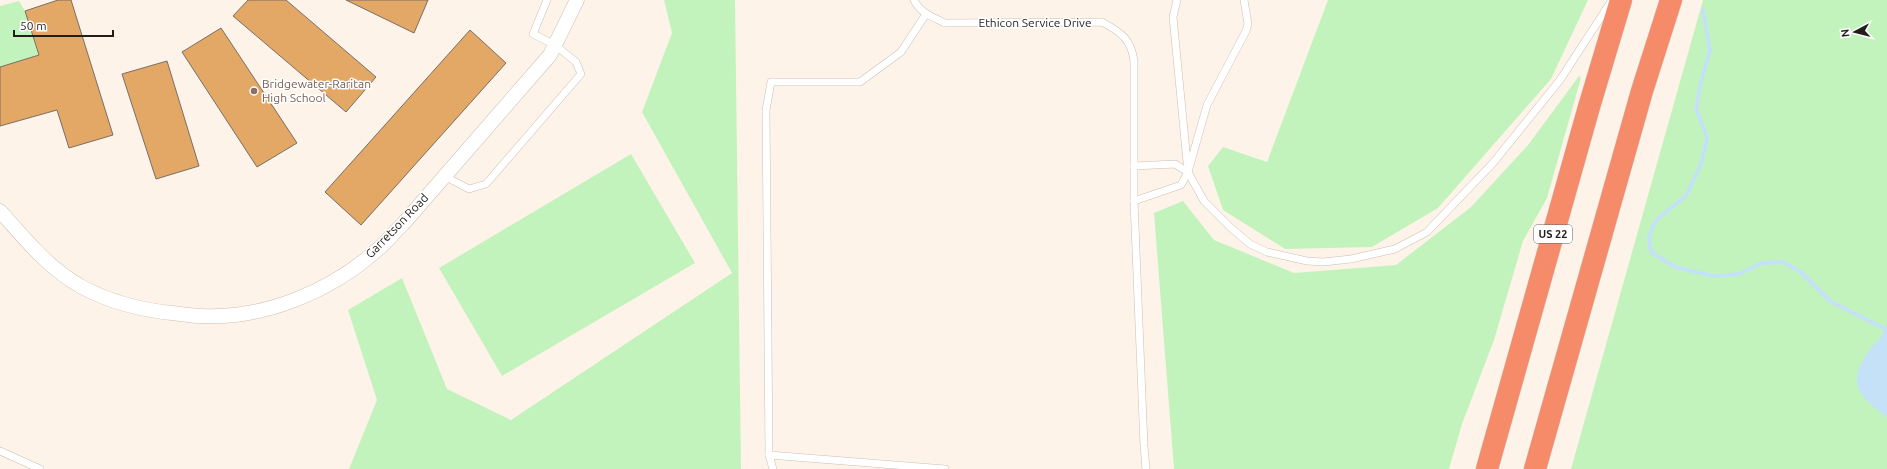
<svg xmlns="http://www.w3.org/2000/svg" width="1887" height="469" font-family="Ubuntu,sans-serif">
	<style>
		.green { fill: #c3f3bd }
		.water { fill: #c4e1f7 }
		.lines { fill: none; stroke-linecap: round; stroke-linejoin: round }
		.stream { stroke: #c4e1f7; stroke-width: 4 }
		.building { fill: #e3a766; stroke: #786f65 }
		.lane-casing { stroke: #cbc0b5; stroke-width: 8 }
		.street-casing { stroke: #cbc0b5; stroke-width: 15 }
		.highway-casing { stroke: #d7d6d6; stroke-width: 23 }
		.lane { stroke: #fff; stroke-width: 7 }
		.street { stroke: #fff; stroke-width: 14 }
		.highway { stroke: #f58b69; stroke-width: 22 }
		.education-dot { fill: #8d6e63; stroke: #fff; stroke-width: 1.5 }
		.labels { text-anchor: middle; stroke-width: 3; stroke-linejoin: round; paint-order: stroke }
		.shield { fill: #fff; stroke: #64625f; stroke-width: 1 }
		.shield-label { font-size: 11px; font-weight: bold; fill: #221e1a }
		.street-label { font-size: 12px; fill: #221e1a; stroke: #fff }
		.education-label { font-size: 12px; fill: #785e54; stroke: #fff; text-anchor: start }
	</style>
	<rect width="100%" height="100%" fill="#fef3e8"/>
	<!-- green -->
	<g class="green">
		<polygon points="664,0 735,0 741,469 349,469 377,400 348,310 402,278 447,389 511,420 732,273 642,112 672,33"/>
		<polygon points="1328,0 1588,0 1551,79 1438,208 1372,247 1285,249 1223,210 1208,166 1223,147 1267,162"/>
		<polygon points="1703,0 1887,0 1887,469 1571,469"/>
		<polygon points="19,1 25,11 39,55 0,67 0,6"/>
		<polygon points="1579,76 1581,78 1547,198 1523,241 1494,340 1462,424 1449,469 1174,469 1154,213 1183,201 1214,240 1294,273 1396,265 1471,207 1528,145"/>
		<polygon points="631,154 695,263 502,376 439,268"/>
	</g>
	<!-- water -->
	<path class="water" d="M 1887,324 L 1887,417 C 1857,395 1846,383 1870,349 C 1873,345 1877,342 1880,338 C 1883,333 1884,328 1887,324 Z"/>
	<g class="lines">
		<!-- stream -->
		<polyline class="stream" points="1703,10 1710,50 1701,82 1696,109 1707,137 1701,164 1686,196 1656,220 1649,236 1651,252 1675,267 1713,276 1739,274 1762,263 1783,262 1802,273 1830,301 1887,330"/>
	</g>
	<!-- building -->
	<g class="building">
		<polygon points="58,0 71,0 113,135 69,148 57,110 0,126 0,67 39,55 25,11"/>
		<polygon points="248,0 286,0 376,77 346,112 233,16"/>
		<polygon points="346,0 428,0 414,33"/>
		<polygon points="221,28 297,143 257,167 182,52"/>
		<polygon points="470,30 506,63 361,225 325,192"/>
		<polygon points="167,61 199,166 156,179 122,74"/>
	</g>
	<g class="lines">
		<defs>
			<g id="lane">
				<path d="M 914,0 C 920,13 933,17 945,23 L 1102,22 C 1121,32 1132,40 1134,62 L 1134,201 L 1144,446 L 1146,469"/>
				<polyline points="1177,0 1173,17 1188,172 1207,105 1246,31 1248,24 1244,0"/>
				<polyline points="1134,166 1175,164 1188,172 1204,201 1230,227 1250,244 1267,252 1307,261 1323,262 1351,259 1395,249 1427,232 1493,163 1560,80 1612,0"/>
				<polyline points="444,176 469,189 486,184 581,74 576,62 555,45 533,34 547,0"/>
				<polyline points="1134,201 1181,185 1188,172"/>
				<polyline points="0,451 40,469"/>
				<polyline points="769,455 945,469"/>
				<polyline points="773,469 769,455 766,110 771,82 860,82 901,52 926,14"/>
			</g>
			<path id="street" d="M 0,211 C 25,239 49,269 82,287 C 110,302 142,310 172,313 C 182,314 192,316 202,316 C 265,319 331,291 377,250 C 387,242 394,232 403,224 L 550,55 L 577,0"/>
			<g id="highway">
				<polyline points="1487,469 1589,107 1621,0"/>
				<polyline points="1535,469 1642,91 1671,0"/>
			</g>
		</defs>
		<!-- lane casing -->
		<use href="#lane" class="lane-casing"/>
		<!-- street casing -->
		<use href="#street" class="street-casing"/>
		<!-- highway casing -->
		<use href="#highway" class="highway-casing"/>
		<!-- lane -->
		<use href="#lane" class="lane"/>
		<!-- street -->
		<use href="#street" class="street"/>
		<!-- highway -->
		<use href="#highway" class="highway"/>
	</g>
	<!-- markers -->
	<circle class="education-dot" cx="254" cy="91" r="4"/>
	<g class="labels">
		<!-- shield labels -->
		<rect class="shield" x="1534" y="225" width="38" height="18" rx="3"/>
		<g class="shield-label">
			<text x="1553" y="238">US 22</text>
		</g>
		<!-- street labels -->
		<g class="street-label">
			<text x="1035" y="27">Ethicon Service Drive</text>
			<text transform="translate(397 226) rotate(-46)" y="4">Garretson Road</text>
		</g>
		<!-- education labels -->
		<g class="education-label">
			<text x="262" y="88">Bridgewater-Raritan<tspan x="262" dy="14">High School</tspan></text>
		</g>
	</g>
	<!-- north arrow -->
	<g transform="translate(1855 32) rotate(263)" stroke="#ffffff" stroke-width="3" paint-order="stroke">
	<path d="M0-3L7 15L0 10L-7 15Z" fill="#221e1a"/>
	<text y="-6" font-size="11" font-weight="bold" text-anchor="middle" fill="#221e1a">N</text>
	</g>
	<!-- scale -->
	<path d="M14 30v6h99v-6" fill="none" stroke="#221e1a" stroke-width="2"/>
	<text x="20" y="30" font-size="12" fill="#221e1a" stroke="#ffffff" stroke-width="3" paint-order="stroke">50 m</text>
</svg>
